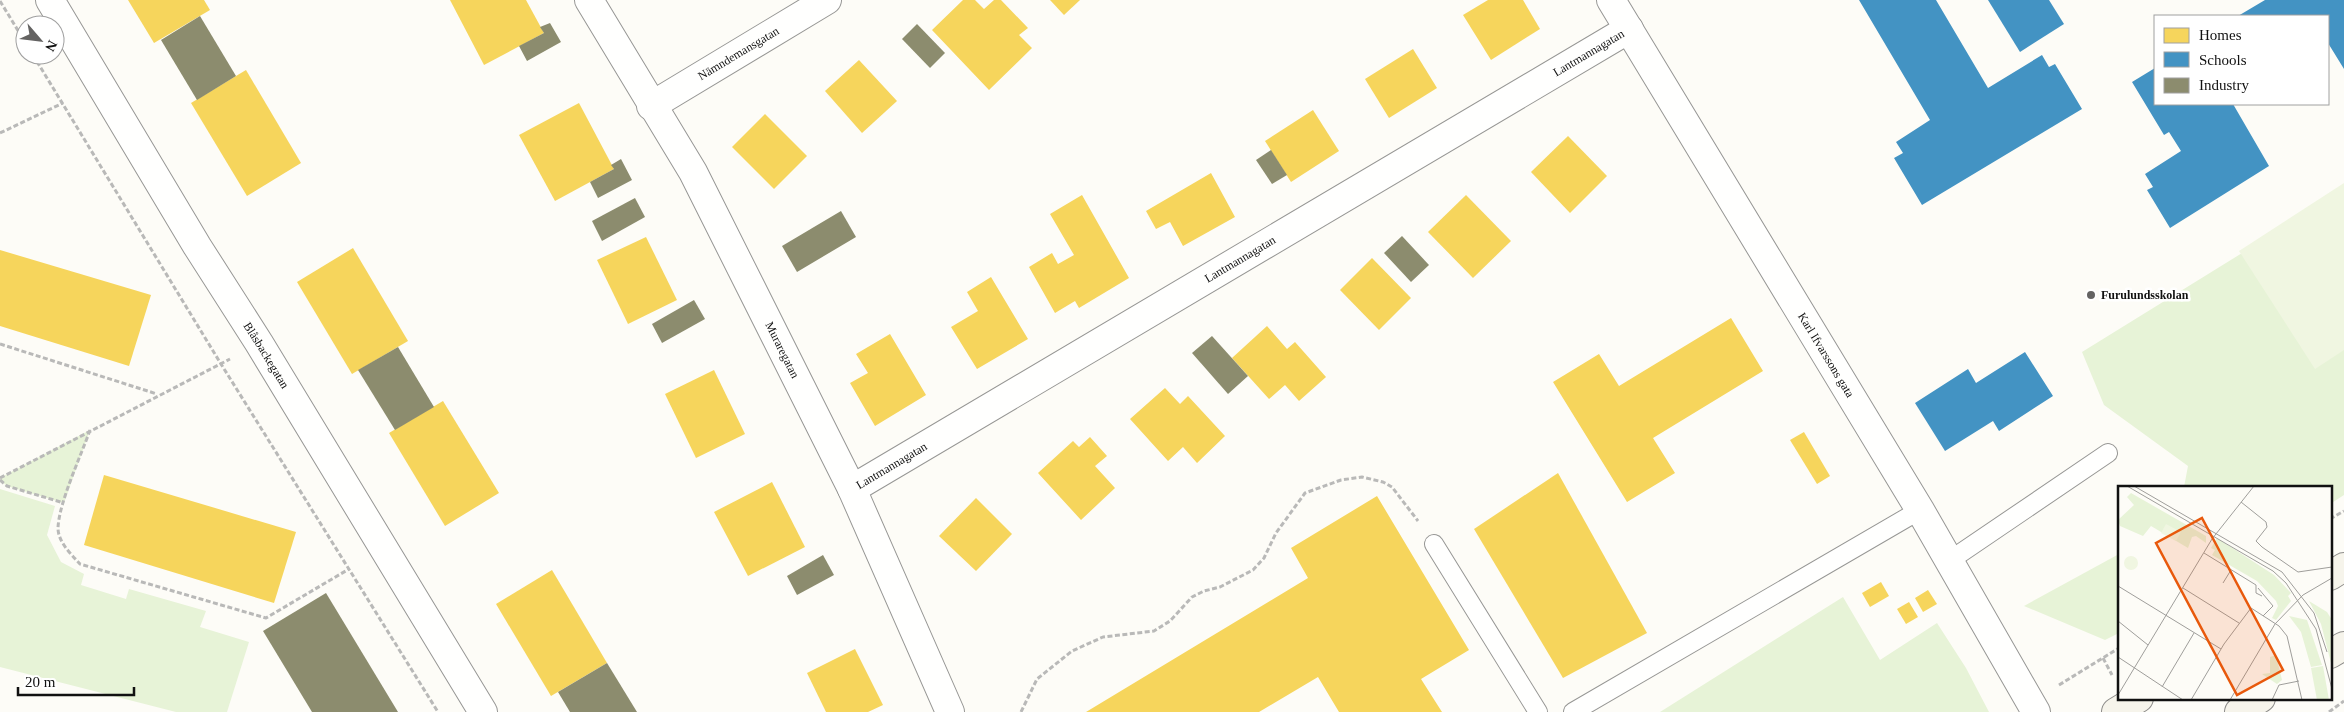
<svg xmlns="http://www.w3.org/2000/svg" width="2344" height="712" font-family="Georgia,serif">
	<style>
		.green { fill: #e7f3d7 }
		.pitch { fill: #f0f6e1 }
		.homes { fill: #f6d55c }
		.schools { fill: #4393c3 }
		.industry { fill: #8c8c6e }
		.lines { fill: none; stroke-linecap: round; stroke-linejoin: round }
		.service-casing { stroke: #979795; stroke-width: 20 }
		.minor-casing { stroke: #979795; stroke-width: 30 }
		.tertiary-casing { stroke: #979795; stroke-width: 30 }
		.secondary-casing { stroke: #8e8d8b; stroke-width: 30 }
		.path { stroke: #b9b9b8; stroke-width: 3; stroke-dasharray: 5 2.5; stroke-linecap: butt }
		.service { stroke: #fffffe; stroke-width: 18 }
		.minor { stroke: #fffffe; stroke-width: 28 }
		.tertiary { stroke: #fffffe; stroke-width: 28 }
		.secondary { stroke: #f6f4eb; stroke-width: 28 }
		.poi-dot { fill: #646362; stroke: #fff; stroke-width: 2 }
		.labels { text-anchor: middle; stroke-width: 5; stroke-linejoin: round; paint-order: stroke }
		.street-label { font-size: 12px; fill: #111; stroke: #fff }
		.poi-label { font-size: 12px; font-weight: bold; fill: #111; stroke: #fff; text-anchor: start }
		.inset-road { fill: none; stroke: #9f9e9b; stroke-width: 1 }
		.view { fill: #e8590c; fill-opacity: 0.15; stroke: #e8590c; stroke-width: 2.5 }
		.inset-edge { fill: none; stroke: #111; stroke-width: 2.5 }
	</style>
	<rect width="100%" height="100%" fill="#fdfcf7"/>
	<!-- green -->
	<g class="green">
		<polygon points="2344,190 2344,495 2330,504 2330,487 2184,487 2188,466 2104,405 2082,352"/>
		<polygon points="90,430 64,503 7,486 0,480 0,478"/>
		<polygon points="0,489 55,506 47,535 61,562 84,574 81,585 126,599 129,589 206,611 200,627 249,642 227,712 176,712 0,667"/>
		<polygon points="2119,554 2119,633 2105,640 2024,606"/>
		<polygon points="1843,597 1880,660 1937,623 1966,668 1989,712 1660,712"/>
	</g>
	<!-- pitch -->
	<polygon class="pitch" points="2344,183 2344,350 2315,369 2239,251"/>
	<!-- homes -->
	<g class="homes">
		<polygon points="128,0 204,0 210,10 154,43"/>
		<polygon points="450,0 526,0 544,33 484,65"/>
		<polygon points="963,0 975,0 984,9 994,0 1001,0 1028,28 1019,35 1032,48 989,90 932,30"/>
		<polygon points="1050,0 1080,0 1064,15"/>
		<polygon points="1488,0 1523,0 1540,29 1491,60 1463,15"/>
		<polygon points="1413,49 1437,88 1389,118 1365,79"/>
		<polygon points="859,60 897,101 862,133 825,91"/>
		<polygon points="246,70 301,163 247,196 191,103"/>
		<polygon points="579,103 614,169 555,201 519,135"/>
		<polygon points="1313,110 1339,151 1291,182 1265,141"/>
		<polygon points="765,114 807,156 774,189 732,147"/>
		<polygon points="1568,136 1607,176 1570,213 1531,172"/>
		<polygon points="1211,173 1235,217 1183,246 1170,222 1156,229 1146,211"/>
		<polygon points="1082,195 1129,278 1079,308 1075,301 1055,313 1029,267 1052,253 1058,264 1074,255 1050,214"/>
		<polygon points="1466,195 1511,241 1473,278 1428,232"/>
		<polygon points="646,237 677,300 628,324 597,260"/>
		<polygon points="353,248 408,341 352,374 297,282"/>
		<polygon points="0,250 151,295 129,366 0,326"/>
		<polygon points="1372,258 1411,298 1379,330 1340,290"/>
		<polygon points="991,277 1028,339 977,369 951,327 978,311 967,292"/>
		<polygon points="1731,318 1763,371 1653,438 1675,473 1627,502 1553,382 1599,354 1619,386"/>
		<polygon points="1267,326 1287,349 1295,342 1326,377 1299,401 1285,385 1269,399 1232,358"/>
		<polygon points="890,334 926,395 875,426 850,383 868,373 856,354"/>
		<polygon points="714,370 745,434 696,458 665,394"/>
		<polygon points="1165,388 1180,404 1188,396 1225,436 1197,463 1183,447 1168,461 1130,419"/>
		<polygon points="443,401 499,493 445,526 389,433"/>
		<polygon points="1804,432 1830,476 1817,484 1790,440"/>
		<polygon points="1090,437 1107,456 1095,466 1115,488 1081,520 1038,473 1073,441 1079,447"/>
		<polygon points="1558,473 1647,633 1563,678 1474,529"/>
		<polygon points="104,475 296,532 274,603 84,545"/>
		<polygon points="772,482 805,547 748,576 714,512"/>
		<polygon points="1377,496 1469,650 1421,679 1442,712 1339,712 1318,677 1259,712 1086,712 1308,578 1291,548"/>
		<polygon points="976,498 1012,534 976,571 939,536"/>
		<polygon points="552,570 607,663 551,696 496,604"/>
		<polygon points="1881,582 1889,596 1870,607 1862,593"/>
		<polygon points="1928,590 1937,604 1923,612 1915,598"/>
		<polygon points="1909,602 1918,617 1906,624 1897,609"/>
		<polygon points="855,649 883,705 868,712 826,712 807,673"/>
	</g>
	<!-- schools -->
	<g class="schools">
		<polygon points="1859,0 1936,0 1988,88 2042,55 2049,67 2055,64 2082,109 1922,205 1894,158 1903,153 1896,142 1930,120"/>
		<polygon points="1988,0 2049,0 2064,24 2020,52"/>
		<polygon points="2265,0 2344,0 2344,69 2328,43 2328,16 2238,16"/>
		<polygon points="2155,68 2155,104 2233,104 2269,166 2170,228 2147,190 2153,187 2145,174 2181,151 2169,132 2164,135 2132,82"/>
		<polygon points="2025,352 2053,396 1999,431 1993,421 1945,451 1915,403 1968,369 1976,383"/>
	</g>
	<!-- industry -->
	<g class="industry">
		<polygon points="200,16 236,76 197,100 161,40"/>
		<polygon points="550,23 561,42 527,61 519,46 544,33 540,27"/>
		<polygon points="917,24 945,53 930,68 902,39"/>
		<polygon points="1271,150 1287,175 1272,184 1256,160"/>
		<polygon points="621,159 632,180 598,198 590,182 614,169 611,165"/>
		<polygon points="635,198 645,217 602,241 592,221"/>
		<polygon points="841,211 856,237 797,272 782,246"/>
		<polygon points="1402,236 1429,265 1411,282 1384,253"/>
		<polygon points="694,300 705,319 662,343 652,324"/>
		<polygon points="1212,336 1248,376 1228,394 1192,353"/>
		<polygon points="398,347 434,407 395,430 358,370"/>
		<polygon points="823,555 834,575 797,595 787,576"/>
		<polygon points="326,593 398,712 312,712 263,631"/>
		<polygon points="607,663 637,712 570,712 558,692"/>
	</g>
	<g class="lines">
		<defs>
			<g id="service">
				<polyline points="1434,544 1538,712"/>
				<polyline points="1949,561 2108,453"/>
				<polyline points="1573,712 1920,510"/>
			</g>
			<g id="minor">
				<path id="s1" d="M 589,0 L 693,172 L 852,489 L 950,712"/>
				<path id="s2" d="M 1611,0 L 1920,510 L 2036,712"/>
				<path id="s3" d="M 651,106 L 827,0"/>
				<path id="s4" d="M 852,489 L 1629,29"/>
			</g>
			<g id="tertiary">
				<path id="s5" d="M 50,0 L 197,246 L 259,343 L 483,712"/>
			</g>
			<g id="secondary">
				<polyline points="2330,576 2344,567"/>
				<polyline points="2330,654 2344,646"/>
				<polyline points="2116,712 2139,698"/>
				<polyline points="2239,712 2261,698"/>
			</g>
		</defs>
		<!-- service casing -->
		<use href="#service" class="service-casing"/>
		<!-- minor casing -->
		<use href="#minor" class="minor-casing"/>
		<!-- tertiary casing -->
		<use href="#tertiary" class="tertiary-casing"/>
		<!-- secondary casing -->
		<use href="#secondary" class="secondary-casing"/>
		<!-- path -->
		<g class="path">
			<polyline points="0,1 25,42"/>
			<polyline points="33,55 221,364 438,712"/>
			<polyline points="0,133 63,103"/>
			<polyline points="0,344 157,394"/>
			<path d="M 90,430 C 81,456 59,502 58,528 C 58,542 71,554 80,564 L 266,618 L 349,569"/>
			<polyline points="0,478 230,359"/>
			<polyline points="0,480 7,486 64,503"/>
			<polyline points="2330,519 2344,511"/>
			<polyline points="2103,658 2112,675"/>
			<polyline points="2059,685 2119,648"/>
			<polyline points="1021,712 1037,679 1072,651 1103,637 1154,631 1170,621 1192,597 1204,591 1220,587 1253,570 1264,558 1276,533 1305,493 1341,480 1362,477 1383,482 1392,487 1418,521"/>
			<polyline points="2329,712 2344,701"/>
		</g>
		<!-- service -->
		<use href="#service" class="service"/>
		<!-- minor -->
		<use href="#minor" class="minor"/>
		<!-- tertiary -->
		<use href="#tertiary" class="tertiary"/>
		<!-- secondary -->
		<use href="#secondary" class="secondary"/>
	</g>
	<!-- markers -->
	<circle class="poi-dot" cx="2091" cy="295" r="5"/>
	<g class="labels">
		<!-- street labels -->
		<g class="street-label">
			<text dy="4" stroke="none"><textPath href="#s3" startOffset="102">Nämndemansgatan</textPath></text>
			<text dy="4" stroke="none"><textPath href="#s4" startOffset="856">Lantmannagatan</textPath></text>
			<text dy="4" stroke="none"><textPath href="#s4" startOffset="451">Lantmannagatan</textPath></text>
			<text dy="4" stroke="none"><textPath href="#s1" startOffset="400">Muraregatan</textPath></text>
			<text dy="4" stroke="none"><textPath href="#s2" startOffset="415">Karl Ifvarssons gata</textPath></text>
			<text dy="4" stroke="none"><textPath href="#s5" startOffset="416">Blåsbackegatan</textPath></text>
			<text dy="4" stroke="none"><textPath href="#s4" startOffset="46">Lantmannagatan</textPath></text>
		</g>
		<!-- poi labels -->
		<g class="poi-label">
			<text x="2101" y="299">Furulundsskolan</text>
		</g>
	</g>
	<!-- overview -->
	<g transform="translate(2118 486)">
		<rect width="214" height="214" fill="#fdfcf7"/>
		<path d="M 13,7 L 88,50 L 88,57 L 78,50 L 74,51 L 70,62 L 33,40 L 25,50 L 2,40 L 0,34 L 16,19 L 9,11 ZM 99,52 L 156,89 L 173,107 L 170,110 L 173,115 L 158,134 L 154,132 L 160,120 L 158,115 L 139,95 L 94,69 L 97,64 L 93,62 ZM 191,115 L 209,126 L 214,134 L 214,181 L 203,138 ZM 171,130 L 189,134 L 204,179 L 193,181 L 183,146 ZM 158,169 L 164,194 L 159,198 L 144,188 L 152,187 L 152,171 ZM 205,180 L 211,214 L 199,214 L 193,182 Z" fill="#e7f3d7"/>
		<path d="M 48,38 L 63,46 L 58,55 L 43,47 ZM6 77a7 7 0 1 1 14 0a7 7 0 1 1-14 0Z" fill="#f0f6e1"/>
		<path class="inset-road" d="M 9,0 L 155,85 L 168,97 L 198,143 L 214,203M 16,0 L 164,86 L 196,127 L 209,166M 123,16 L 148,36 L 149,41 L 138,55 L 144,61 L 180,86 L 214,81M 86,67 L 138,99 L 138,107 L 144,110M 105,97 L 113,84M 0,100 L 103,163M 65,102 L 121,137M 140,102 L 155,120 L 145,130M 0,135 L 30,159M 0,171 L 65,214M 44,201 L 76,147M 0,209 L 94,53 L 136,0M 73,214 L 106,158 L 133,122 L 161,140 L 169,150 L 184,214M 112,214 L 157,138 L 185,109 L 214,92M 154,214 L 161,199 L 181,195"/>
		<path class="view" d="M 84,32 L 165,184 L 119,209 L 38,57 Z"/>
		<rect width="214" height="214" class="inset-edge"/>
	</g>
	<!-- legend -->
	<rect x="2154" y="15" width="175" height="90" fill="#ffffff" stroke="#a0a0a0"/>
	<rect x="2164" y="28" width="25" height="15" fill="#f6d55c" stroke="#a0a0a0"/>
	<text x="2199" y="40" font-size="15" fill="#111111">Homes</text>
	<rect x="2164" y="52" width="25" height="15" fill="#4393c3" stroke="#a0a0a0"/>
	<text x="2199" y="65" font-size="15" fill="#111111">Schools</text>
	<rect x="2164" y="78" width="25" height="15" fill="#8c8c6e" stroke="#a0a0a0"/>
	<text x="2199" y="90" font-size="15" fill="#111111">Industry</text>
	<!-- north arrow -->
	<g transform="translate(40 40) rotate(118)"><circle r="24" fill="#ffffff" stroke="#a0a0a0"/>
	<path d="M0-4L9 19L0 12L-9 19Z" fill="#646362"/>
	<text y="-8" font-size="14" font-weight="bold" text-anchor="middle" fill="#111111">N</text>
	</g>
	<!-- scale -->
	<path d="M18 687v8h116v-8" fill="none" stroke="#111111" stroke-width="2.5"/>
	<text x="25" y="687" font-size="15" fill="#111111" stroke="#ffffff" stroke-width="4" paint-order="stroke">20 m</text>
</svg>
